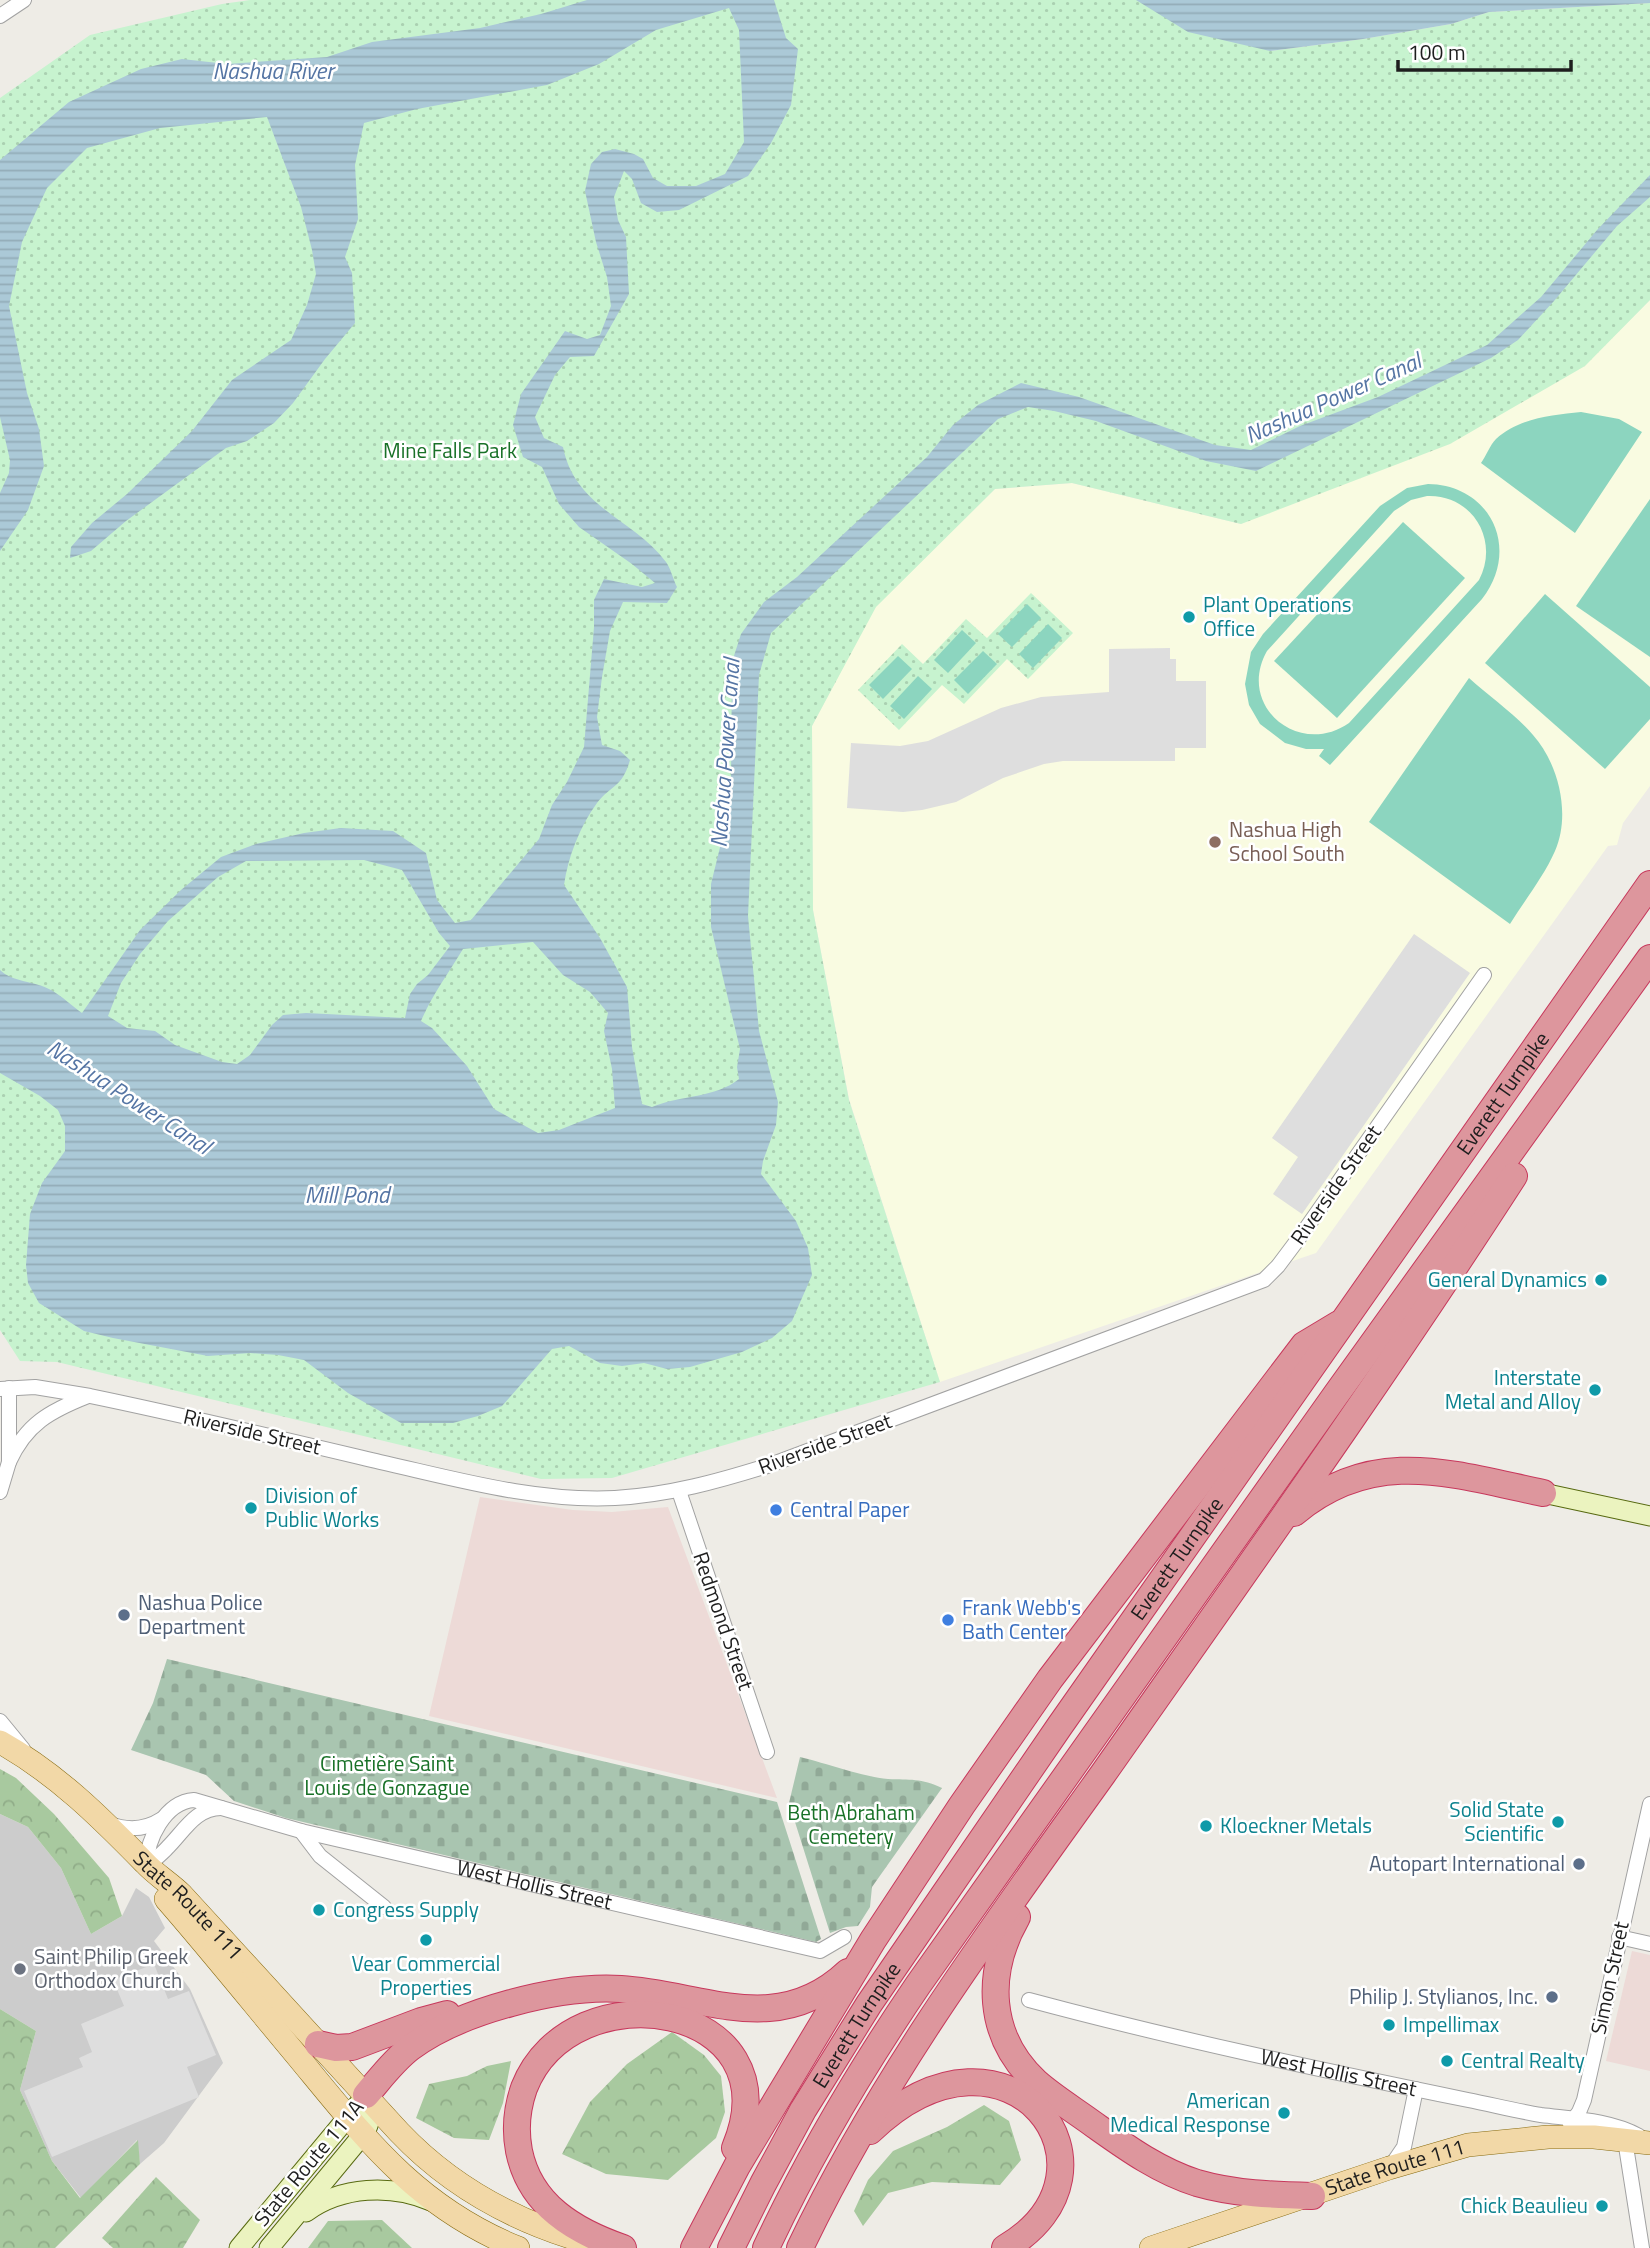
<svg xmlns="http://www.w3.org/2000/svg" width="1650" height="2248" font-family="'Titillium Web',sans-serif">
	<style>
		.commercial { fill: #eddad7 }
		.education { fill: #f9fbe1 }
		.religious { fill: #ccc }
		.forest { fill: url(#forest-crowns) }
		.cemetery { fill: url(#cemetery-stones) }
		.park { fill: url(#park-dots) }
		.pitch { fill: #8cd5bf; fill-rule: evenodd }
		.parking { fill: #dedede }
		.water { fill: url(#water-rules); fill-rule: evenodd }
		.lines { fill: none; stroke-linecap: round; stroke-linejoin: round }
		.street-casing { stroke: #a2a2a2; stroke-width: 16 }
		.secondary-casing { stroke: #586a11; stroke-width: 21 }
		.primary-casing { stroke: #886b10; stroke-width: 24 }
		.highway-casing { stroke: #c7385c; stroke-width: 28 }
		.street { stroke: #fff; stroke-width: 14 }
		.secondary { stroke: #ebf3bf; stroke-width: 19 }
		.primary { stroke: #f2d8a7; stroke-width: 23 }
		.highway { stroke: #dd969d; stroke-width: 26 }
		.culture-dot { fill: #0f9aa8; stroke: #fff; stroke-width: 2.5 }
		.education-dot { fill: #8d6e63; stroke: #fff; stroke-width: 2.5 }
		.shop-dot { fill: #3f7fe0; stroke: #fff; stroke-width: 2.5 }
		.service-dot { fill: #5c6f8a; stroke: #fff; stroke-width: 2.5 }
		.worship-dot { fill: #6b7280; stroke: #fff; stroke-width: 2.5 }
		.labels { text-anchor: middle; stroke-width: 5; stroke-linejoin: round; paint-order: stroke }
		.park-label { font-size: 21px; fill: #187127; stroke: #fff }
		.culture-label { font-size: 21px; fill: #0d838f; stroke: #fff; text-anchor: start }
		.education-label { font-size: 21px; fill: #785e54; stroke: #fff; text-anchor: start }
		.street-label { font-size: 21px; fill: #1e1e1e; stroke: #fff }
		.shop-label { font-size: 21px; fill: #366cbe; stroke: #fff; text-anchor: start }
		.service-label { font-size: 21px; fill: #4e5e75; stroke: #fff; text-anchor: end }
		.worship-label { font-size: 21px; fill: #5b616d; stroke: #fff; text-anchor: start }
		.water-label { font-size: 23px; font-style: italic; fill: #5575a4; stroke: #fff }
	</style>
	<defs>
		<pattern id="forest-crowns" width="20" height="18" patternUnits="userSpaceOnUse" patternTransform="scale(1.75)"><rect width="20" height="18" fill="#a8c99f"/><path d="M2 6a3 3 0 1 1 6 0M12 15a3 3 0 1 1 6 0" fill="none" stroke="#90ac88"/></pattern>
		<pattern id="cemetery-stones" width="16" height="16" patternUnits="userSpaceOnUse" patternTransform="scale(1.75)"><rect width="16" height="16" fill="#a9c5b0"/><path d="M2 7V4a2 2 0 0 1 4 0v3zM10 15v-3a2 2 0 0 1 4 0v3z" fill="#91a997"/></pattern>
		<pattern id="park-dots" width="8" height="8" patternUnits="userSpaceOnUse" patternTransform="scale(1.75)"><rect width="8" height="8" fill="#c7f3cf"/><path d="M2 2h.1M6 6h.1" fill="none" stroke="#aad0b1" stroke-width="1.8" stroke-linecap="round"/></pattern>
		<pattern id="water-rules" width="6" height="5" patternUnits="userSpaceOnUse" patternTransform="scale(1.75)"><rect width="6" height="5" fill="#abc9d7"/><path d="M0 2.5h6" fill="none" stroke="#93acb8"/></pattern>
	</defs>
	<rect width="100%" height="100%" fill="#eeece6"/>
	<!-- commercial -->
	<g class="commercial">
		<polygon points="480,1497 573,1510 612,1512 668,1507 777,1798 429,1716"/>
		<polygon points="1632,1951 1650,1955 1650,2071 1606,2061"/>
	</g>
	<!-- education -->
	<polygon class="education" points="1650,300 1650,786 1623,823 1617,845 1608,846 1316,1253 940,1382 849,1099 813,910 812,726 875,607 995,489 1072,483 1241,524 1584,366"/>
	<!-- religious -->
	<polygon class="religious" points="0,1814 28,1827 61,1868 91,1934 122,1916 136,1888 149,1897 165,1928 154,1941 190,1989 223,2063 164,2143 140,2164 137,2140 81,2198 52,2161 20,2090 36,2031 0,2009"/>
	<!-- forest -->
	<g class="forest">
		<polygon points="0,1769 16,1778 54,1814 109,1878 122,1916 91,1934 61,1868 28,1827 0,1814"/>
		<polygon points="0,2009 36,2031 20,2090 52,2161 80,2198 138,2140 140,2164 55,2248 0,2248"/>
		<polygon points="672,2032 704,2055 721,2076 725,2112 716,2138 668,2180 606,2174 562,2154 590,2102 627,2064"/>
		<polygon points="511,2061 503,2103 489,2140 454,2138 416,2118 429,2084 467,2076 487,2066"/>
		<polygon points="984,2105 1009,2121 1021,2160 1000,2185 932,2182 888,2193 863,2226 854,2211 868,2180 893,2151 947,2127"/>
		<polygon points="156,2177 200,2220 183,2248 113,2248 102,2238"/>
		<polygon points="382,2220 412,2248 308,2248 328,2221"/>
	</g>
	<!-- cemetery -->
	<g class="cemetery">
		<polygon points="167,1659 777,1802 821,1939 816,1942 286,1818 234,1801 206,1775 131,1750 153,1703"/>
		<path d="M 800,1757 C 825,1763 864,1777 888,1779 C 910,1780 921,1778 942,1788 L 872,1887 L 870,1907 L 858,1926 L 846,1927 L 830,1933 L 789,1803 Z"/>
	</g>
	<!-- park -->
	<g class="park">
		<polygon points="250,0 1191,0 1270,51 1363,39 1451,24 1489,12 1650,3 1650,300 1585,366 1450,444 1241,524 1072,483 995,489 876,607 812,726 813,910 849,1100 940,1382 612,1478 541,1479 57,1362 20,1361 0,1330 0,98 90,35 222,4"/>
		<polygon points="1031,593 1073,633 1028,679 1007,659 964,704 942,685 899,730 858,690 902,644 923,664 966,619 987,638"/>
	</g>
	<!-- pitch -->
	<g class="pitch">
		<path d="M 1581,412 L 1619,419 L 1642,432 L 1575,533 L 1481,463 C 1486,456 1490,445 1496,439 C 1519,418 1552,415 1581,412 Z"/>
		<path d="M 1428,484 C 1491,485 1521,549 1482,599 L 1330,765 L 1319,756 L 1324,749 L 1306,749 L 1285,743 L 1260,724 L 1249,705 L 1245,684 L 1251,652 L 1263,634 L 1380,506 L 1407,488 ZM 1427,496 C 1472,494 1500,540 1479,580 L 1349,723 C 1299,758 1236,706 1267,651 L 1394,511 L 1411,500 Z"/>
		<polygon points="1650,499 1650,657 1576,606"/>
		<polygon points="1403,522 1465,578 1337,718 1274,661"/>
		<polygon points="1545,594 1650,687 1650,719 1605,769 1485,663"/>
		<polygon points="1027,604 1041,618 1012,647 998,634"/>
		<polygon points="1048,624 1062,638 1033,668 1019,654"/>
		<polygon points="962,630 976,643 948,673 934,660"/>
		<polygon points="983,651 997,664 968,694 954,680"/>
		<polygon points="898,656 912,669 883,699 869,685"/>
		<polygon points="918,676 932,689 904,719 890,706"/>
		<path d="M 1469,678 C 1490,697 1515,714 1533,735 C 1559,764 1571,815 1555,851 C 1544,876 1525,900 1510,924 L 1369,822 Z"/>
	</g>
	<!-- parking -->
	<g class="parking">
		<polygon points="1170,648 1170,659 1176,659 1176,681 1206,681 1206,748 1175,748 1175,761 1063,761 1044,764 1003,778 956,802 922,810 903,812 847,808 851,743 900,746 928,741 1001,708 1041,697 1109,692 1109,649"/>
		<polygon points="1414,934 1470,973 1302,1214 1273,1194 1298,1157 1272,1138"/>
		<polygon points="154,1964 168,1999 189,1991 216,2055 187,2067 199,2097 52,2157 24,2091 83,2067 79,2058 92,2052 81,2024 124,2006 113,1980"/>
	</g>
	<!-- water -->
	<g class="water">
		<path d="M 587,0 L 774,0 L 786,38 L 798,49 L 791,105 L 771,143 L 748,176 L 679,210 L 657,212 L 641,203 L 632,179 L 624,171 L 614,197 L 618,220 L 626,237 L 629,294 L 594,356 L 570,357 L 555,375 L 535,417 L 544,438 L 563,447 C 575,508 634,519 666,562 C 671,569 673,579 677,587 L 667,603 L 623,602 L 610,631 L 602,677 L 597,717 L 602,745 L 620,751 L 630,760 C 622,788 612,784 597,803 C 580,826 568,857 564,885 L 600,938 L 627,987 L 632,1047 L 642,1104 L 652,1107 C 680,1095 716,1098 739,1079 L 737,1067 L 740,1049 L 711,927 L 711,884 L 725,827 L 731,780 L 732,662 L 741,634 L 764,602 L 797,577 L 927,457 L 953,425 L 978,405 L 1021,383 L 1079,397 L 1215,445 L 1251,450 L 1300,426 L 1378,397 L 1487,345 L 1541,297 L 1597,230 L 1650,175 L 1650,197 L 1617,226 L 1554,301 L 1518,340 L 1491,358 L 1256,471 L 1206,461 L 1096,421 L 1054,411 L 1028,407 L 998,419 L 771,633 L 759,675 L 748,916 L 759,1031 L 778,1102 L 776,1125 L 763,1161 L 761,1174 L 796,1221 L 808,1248 L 812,1275 L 792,1321 L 772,1338 L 742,1352 L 690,1367 L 667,1369 L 644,1363 L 622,1366 L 600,1363 L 569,1346 L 552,1349 L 502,1406 L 478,1416 L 453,1423 L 401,1423 L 348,1393 L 304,1360 L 278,1355 L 250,1353 L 208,1356 L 113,1338 L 84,1331 L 39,1303 L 28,1283 L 26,1265 L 30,1214 L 42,1183 L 65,1151 L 65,1126 L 58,1110 L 40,1096 L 0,1073 L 0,970 C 12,982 35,981 51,990 C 62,996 72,1006 82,1013 L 140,930 L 181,890 L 221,857 L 256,844 L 304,833 L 341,828 L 393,831 L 426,853 L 437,900 L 455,923 L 471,920 L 539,839 L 552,805 L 567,782 L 584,747 L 594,627 L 594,600 L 604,579 L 642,587 L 655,583 L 632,564 L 579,527 L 559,504 L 542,467 L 523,457 L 513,425 L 521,394 L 565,331 L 587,339 L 600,335 L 611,306 L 607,277 L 596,242 L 585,191 L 591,164 L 602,152 L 615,149 L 634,154 L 643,159 L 653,178 L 667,186 L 696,186 L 725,174 L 744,142 L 739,30 L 729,8 L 656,30 L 599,64 L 547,85 L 417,109 L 364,123 L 355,165 L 358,219 L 345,257 L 352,273 L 355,323 L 325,359 L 293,403 L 274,423 L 247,441 L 226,448 L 126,521 L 91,551 L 70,558 L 71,547 L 92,523 L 127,494 L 192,431 L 232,380 L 291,340 L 307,305 L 316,274 L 312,250 L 301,207 L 267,117 L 160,128 L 87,148 L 47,188 L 22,242 L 9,306 L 27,393 L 39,429 L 44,466 L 28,510 L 0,551 L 0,493 L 9,473 L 10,460 L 0,417 L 0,160 L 69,102 L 141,69 L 182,59 L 227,64 L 327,57 L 372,42 L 480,28 L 541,14 ZM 364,860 L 402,870 L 439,933 L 450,946 L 428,975 L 417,984 L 410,994 L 405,1018 L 306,1013 L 283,1015 L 272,1025 L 250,1055 L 237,1064 L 222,1062 L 175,1045 L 155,1031 L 127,1028 L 108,1016 L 121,983 L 140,954 L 168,921 L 218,877 L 246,861 ZM 533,942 L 563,975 L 590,992 L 608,1013 L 604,1031 L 612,1069 L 615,1108 L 559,1130 L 538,1133 L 494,1109 L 467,1066 L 432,1028 L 421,1021 C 432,995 448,974 463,949 Z"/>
		<polygon points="1136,0 1650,0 1650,3 1489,12 1451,24 1363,39 1270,51 1188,32"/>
	</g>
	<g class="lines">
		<defs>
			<g id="street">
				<polyline points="0,16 24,0"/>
				<path d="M 0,1389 L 35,1387 L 90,1396 C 187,1416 283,1439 380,1462 C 456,1479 536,1502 615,1498 C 669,1495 719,1481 770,1465 L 1264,1280 L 1278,1266 L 1302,1234 L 1484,975"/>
				<path d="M 9,1462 C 26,1424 50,1411 88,1396"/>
				<polyline points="679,1491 767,1752"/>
				<polyline points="0,1492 9,1462 9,1388"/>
				<polyline points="0,1721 23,1749"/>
				<path d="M 108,1823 C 127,1831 145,1830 162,1819"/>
				<polyline points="301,1831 320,1856 384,1907"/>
				<path id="s1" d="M 147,1866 C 146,1840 165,1802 194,1800 L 301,1831 L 820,1951 L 844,1937"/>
				<path d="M 147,1866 C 154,1860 162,1854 168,1847 C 184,1831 196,1808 221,1808"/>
				<polyline points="1619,1937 1650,1944"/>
				<path id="s2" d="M 1029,2000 C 1174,2039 1322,2070 1468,2100 C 1493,2105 1517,2111 1541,2115 C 1573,2119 1610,2120 1639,2136"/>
				<polyline points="1570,2124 1579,2112 1584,2100 1650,1804"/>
				<polyline points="1625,2140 1642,2248"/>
				<polyline points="1391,2166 1404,2147 1416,2089"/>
			</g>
			<g id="secondary">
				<polyline points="1543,1493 1650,1516"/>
				<path d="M 306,2212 C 342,2186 391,2184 431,2201"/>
				<path d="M 239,2248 L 366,2095 C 373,2107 372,2119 365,2132 L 269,2248"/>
			</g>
			<g id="primary">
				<path id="s3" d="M 0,1742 C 57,1774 100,1817 145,1863 C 156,1875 171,1884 182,1895 L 399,2132 C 452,2188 520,2224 594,2244"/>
				<path d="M 166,1899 C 213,1953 257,2008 303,2063 C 368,2142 419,2208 518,2248"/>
				<path id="s4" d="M 1151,2248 L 1389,2168 L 1468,2145 L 1548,2137 L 1594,2137 L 1650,2143"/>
			</g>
			<g id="highway">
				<path d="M 1294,1513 C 1374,1446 1452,1474 1543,1493"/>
				<path d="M 1017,1917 C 985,1973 987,2036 1036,2082 C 1054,2098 1076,2111 1096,2126 C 1127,2148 1159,2171 1197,2183 C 1235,2194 1273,2195 1312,2196"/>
				<polyline points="318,2044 336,2048 352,2047 421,2021 447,2014"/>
				<path d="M 366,2095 C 380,2079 393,2061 410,2048 C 459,2011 559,1985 621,1989 C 703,1994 777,2039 848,1972"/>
				<path d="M 870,2131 C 1009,1998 1137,2171 1005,2248"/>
				<path d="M 623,2248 C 574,2231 530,2205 519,2151 C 515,2130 517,2108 524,2088 C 572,1966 796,2002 735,2148"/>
				<polyline points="694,2248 737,2166 873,1940 962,1805 1050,1679 1304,1345 1339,1324"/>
				<path id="s5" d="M 731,2248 L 763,2184 L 803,2110 L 869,2004 L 1059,1727 L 1650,884"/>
				<path d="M 766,2248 C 809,2156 861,2069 918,1985 L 1335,1396 L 1650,958"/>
				<path d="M 800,2248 C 881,2078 994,1926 1103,1774 C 1242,1576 1383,1379 1514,1176"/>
			</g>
		</defs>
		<!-- street casing -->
		<use href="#street" class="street-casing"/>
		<!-- secondary casing -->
		<use href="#secondary" class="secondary-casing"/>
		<!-- primary casing -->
		<use href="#primary" class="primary-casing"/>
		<!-- highway casing -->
		<use href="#highway" class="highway-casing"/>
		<!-- street -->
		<use href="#street" class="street"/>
		<!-- secondary -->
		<use href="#secondary" class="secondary"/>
		<!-- primary -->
		<use href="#primary" class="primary"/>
		<!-- highway -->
		<use href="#highway" class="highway"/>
	</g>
	<!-- markers -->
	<g class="culture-dot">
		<circle cx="1189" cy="617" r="7"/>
		<circle cx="1601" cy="1280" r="7"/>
		<circle cx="1595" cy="1390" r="7"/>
		<circle cx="251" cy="1508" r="7"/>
		<circle cx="1558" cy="1822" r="7"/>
		<circle cx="1206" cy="1826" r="7"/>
		<circle cx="319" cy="1910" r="7"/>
		<circle cx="426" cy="1940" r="7"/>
		<circle cx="1389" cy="2025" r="7"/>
		<circle cx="1447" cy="2061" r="7"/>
		<circle cx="1284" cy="2113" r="7"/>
		<circle cx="1602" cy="2206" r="7"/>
	</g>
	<circle class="education-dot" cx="1215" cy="842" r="7"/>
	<g class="shop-dot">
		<circle cx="776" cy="1510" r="7"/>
		<circle cx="948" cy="1620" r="7"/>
	</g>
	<g class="service-dot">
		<circle cx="124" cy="1615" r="7"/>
		<circle cx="1579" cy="1864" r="7"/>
		<circle cx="1552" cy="1997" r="7"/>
	</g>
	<circle class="worship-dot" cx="20" cy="1969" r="7"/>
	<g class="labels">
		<!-- park labels -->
		<g class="park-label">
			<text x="450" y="458">Mine Falls Park</text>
			<text x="387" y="1771">Cimetière Saint<tspan x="387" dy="24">Louis de Gonzague</tspan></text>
			<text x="851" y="1820">Beth Abraham<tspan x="851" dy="24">Cemetery</tspan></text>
		</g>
		<!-- culture labels -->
		<g class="culture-label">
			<text x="1203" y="612">Plant Operations<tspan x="1203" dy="24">Office</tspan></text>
			<text x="1587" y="1287" text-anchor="end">General Dynamics</text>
			<text x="1581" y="1385" text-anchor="end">Interstate<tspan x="1581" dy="24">Metal and Alloy</tspan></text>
			<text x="265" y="1503">Division of<tspan x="265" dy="24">Public Works</tspan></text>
			<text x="1544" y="1817" text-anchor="end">Solid State<tspan x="1544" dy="24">Scientific</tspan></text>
			<text x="1220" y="1833">Kloeckner Metals</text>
			<text x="333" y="1917">Congress Supply</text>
			<text x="426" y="1971" text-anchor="middle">Vear Commercial<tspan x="426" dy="24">Properties</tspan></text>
			<text x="1403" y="2032">Impellimax</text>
			<text x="1461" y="2068">Central Realty</text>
			<text x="1270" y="2108" text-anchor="end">American<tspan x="1270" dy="24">Medical Response</tspan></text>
			<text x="1588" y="2213" text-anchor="end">Chick Beaulieu</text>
		</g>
		<!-- education labels -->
		<g class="education-label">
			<text x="1229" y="837">Nashua High<tspan x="1229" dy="24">School South</tspan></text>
		</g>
		<!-- street labels -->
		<g class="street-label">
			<text dy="7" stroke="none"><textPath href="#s5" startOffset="1390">Everett Turnpike</textPath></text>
			<text transform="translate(1336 1185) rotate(-55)" y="7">Riverside Street</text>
			<text transform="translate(252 1432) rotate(13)" y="7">Riverside Street</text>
			<text transform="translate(825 1444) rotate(-20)" y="7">Riverside Street</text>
			<text dy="7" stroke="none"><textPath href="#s5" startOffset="822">Everett Turnpike</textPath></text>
			<text transform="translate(723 1621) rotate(71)" y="7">Redmond Street</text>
			<text dy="7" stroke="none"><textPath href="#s1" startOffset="439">West Hollis Street</textPath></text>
			<text dy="7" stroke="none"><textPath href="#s3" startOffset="250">State Route 111</textPath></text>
			<text transform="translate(1610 1978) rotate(-78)" y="7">Simon Street</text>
			<text dy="7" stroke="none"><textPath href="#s5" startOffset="256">Everett Turnpike</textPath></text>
			<text dy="7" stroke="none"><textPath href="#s2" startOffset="318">West Hollis Street</textPath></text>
			<text transform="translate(309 2163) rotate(-50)" y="7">State Route 111A</text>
			<text dy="7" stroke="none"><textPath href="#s4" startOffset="257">State Route 111</textPath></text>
		</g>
		<!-- shop labels -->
		<g class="shop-label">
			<text x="790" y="1517">Central Paper</text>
			<text x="962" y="1615">Frank Webb's<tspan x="962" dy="24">Bath Center</tspan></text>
		</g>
		<!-- service labels -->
		<g class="service-label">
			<text x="138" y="1610" text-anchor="start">Nashua Police<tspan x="138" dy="24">Department</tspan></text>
			<text x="1565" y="1871">Autopart International</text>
			<text x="1538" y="2004">Philip J. Stylianos, Inc.</text>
		</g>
		<!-- worship labels -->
		<g class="worship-label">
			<text x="34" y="1964">Saint Philip Greek<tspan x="34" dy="24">Orthodox Church</tspan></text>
		</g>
		<!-- water labels -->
		<g class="water-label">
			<text x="273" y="79">Nashua River</text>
			<text transform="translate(1333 398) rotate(-24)" y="8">Nashua Power Canal</text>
			<text transform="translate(725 753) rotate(-86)" y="8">Nashua Power Canal</text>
			<text transform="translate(129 1097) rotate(33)" y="8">Nashua Power Canal</text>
			<text x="347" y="1203">Mill Pond</text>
		</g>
	</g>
	<!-- scale -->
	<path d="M1398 60v10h173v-10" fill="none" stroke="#1e1e1e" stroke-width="3.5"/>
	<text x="1408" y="60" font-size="21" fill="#1e1e1e" stroke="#ffffff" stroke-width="5" paint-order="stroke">100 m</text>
</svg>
